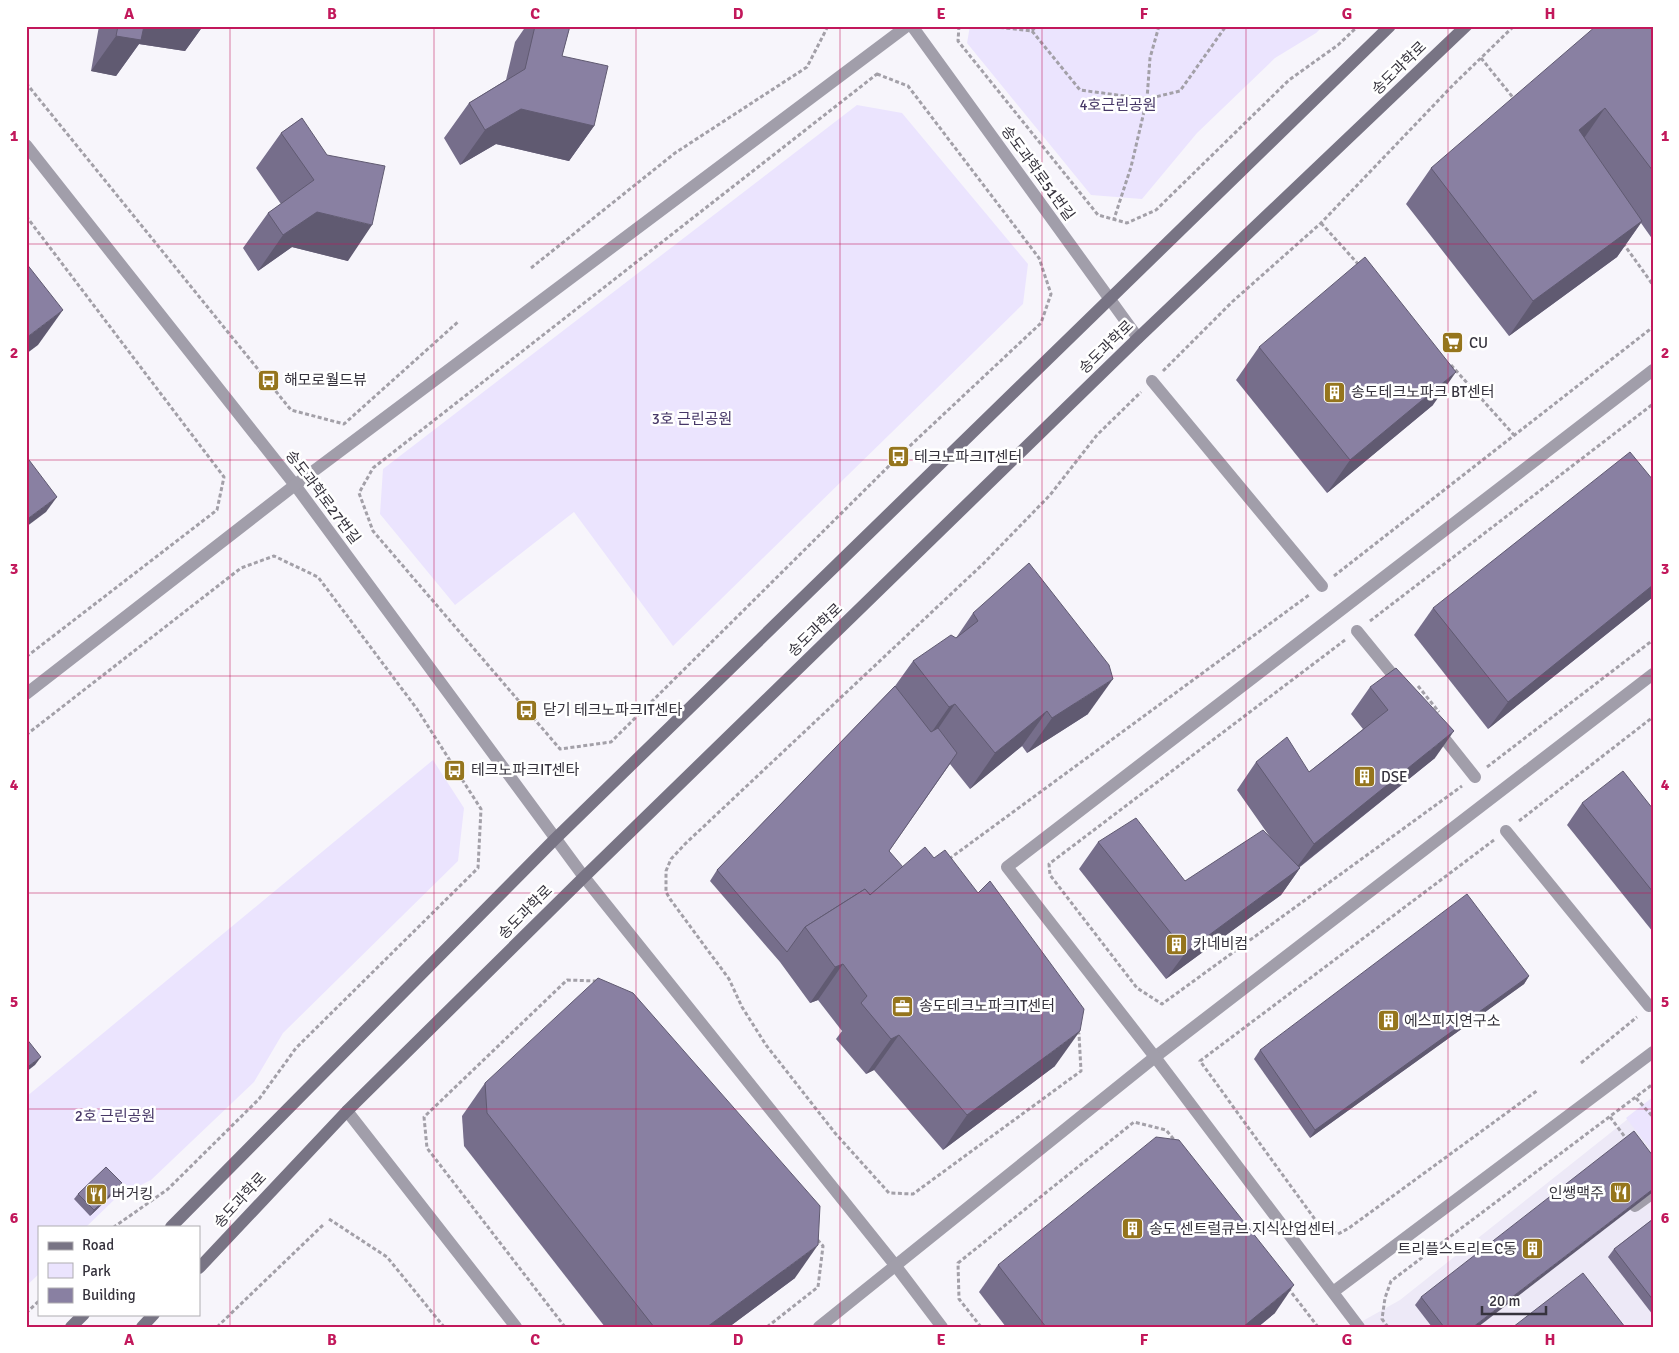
<svg xmlns="http://www.w3.org/2000/svg" width="1679" height="1353" font-family="Signika,'Noto Sans KR',sans-serif">
	<style>
		.built { fill: #ede9f7 }
		.green { fill: #ebe4fe }
		.lines { fill: none; stroke-linecap: round; stroke-linejoin: round }
		.path { stroke: #a3a0a8; stroke-width: 3; stroke-dasharray: 4 2.5; stroke-linecap: butt }
		.pedestrian { stroke: #a19eaa; stroke-width: 12 }
		.minor { stroke: #a19eaa; stroke-width: 12 }
		.secondary { stroke: #787484; stroke-width: 12 }
		.wall { fill: #766e8b }
		.shaded-wall { fill: #605a71 }
		.building { fill: #8980a2; stroke: #605a71 }
		.grid { fill: none; stroke: #c2185b; stroke-width: 1; stroke-opacity: 0.55 }
		.labels { text-anchor: middle; stroke-width: 5; stroke-linejoin: round; paint-order: stroke }
		.street-label { font-size: 15px; fill: #36333d; stroke: #fff }
		.park-label { font-size: 15px; fill: #463767; stroke: #fff }
		.poi-label { font-size: 15px; fill: #36333d; stroke: #fff; text-anchor: start }
		.neatline { fill: none; stroke: #c2185b; stroke-width: 2 }
		.grid-label { font-size: 16px; text-anchor: middle; font-weight: bold; fill: #c2185b }
	</style>
	<rect width="100%" height="100%" fill="#f7f5fb"/>
	<!-- built -->
	<polygon class="built" points="1653,1099 1653,1327 1352,1327 1400,1300"/>
	<!-- green -->
	<g class="green">
		<polygon points="970,26 1323,26 1316,33 1275,58 1197,133 1142,199 1091,195 967,43"/>
		<polygon points="857,105 902,113 1028,264 1023,304 673,646 574,512 455,605 380,514 383,469"/>
		<polygon points="433,760 464,808 458,861 283,1033 254,1082 151,1180 117,1197 86,1227 39,1227 39,1274 26,1286 26,1097"/>
		<polygon points="1653,1097 1653,1152 1626,1118"/>
	</g>
	<g class="lines">
		<!-- path -->
		<g class="path">
			<polyline points="959,26 958,41 1098,215 1127,223 1156,210 1289,80 1338,45 1358,26"/>
			<polyline points="987,26 1032,31 1036,26"/>
			<polyline points="1159,26 1150,58 1147,99 1180,91 1226,26"/>
			<polyline points="1032,31 1080,90 1147,99 1131,167 1114,219"/>
			<polyline points="1481,58 1515,100"/>
			<polygon points="877,74 908,86 1039,258 1051,294 1041,323 898,457 611,742 560,749 373,531 359,493 373,468"/>
			<polyline points="26,83 291,410 344,424 459,321"/>
			<polyline points="26,216 224,477 217,510 26,657"/>
			<polyline points="1321,223 1359,265"/>
			<polyline points="1623,243 1653,285"/>
			<polyline points="531,268 675,153 807,67 828,26"/>
			<polyline points="1451,365 1514,435"/>
			<polyline points="1163,371 1232,302 1321,223 1454,84 1514,26"/>
			<polyline points="1334,576 1653,327"/>
			<polyline points="1370,621 1653,404"/>
			<polyline points="1345,640 1049,864 1050,875 1137,988 1162,1004 1462,786"/>
			<polyline points="1418,686 1439,712"/>
			<polyline points="26,735 241,568 274,556 318,577 417,709 481,809 478,868 296,1048 259,1099 168,1189 114,1227"/>
			<polyline points="1487,767 1653,640"/>
			<polyline points="1519,821 1653,717"/>
			<polyline points="1494,840 1200,1061 1319,1225 1338,1234 1349,1228 1538,1090"/>
			<polyline points="949,859 1309,595"/>
			<polyline points="1077,1031 1079,1034 1081,1071 913,1194 889,1193 835,1133 766,1045 742,1007 729,979 670,899 666,892 666,871 671,859 685,844 984,563 1050,495 1097,435 1141,392"/>
			<polyline points="1581,1063 1637,1017"/>
			<polyline points="1636,1098 1653,1117"/>
			<polyline points="1610,1117 1628,1141"/>
			<polyline points="329,1219 387,1257 444,1327"/>
			<polyline points="1288,1288 1318,1327"/>
			<polyline points="26,1313 39,1301"/>
			<polyline points="217,1327 324,1224"/>
			<polyline points="565,1327 427,1148 424,1117 567,980 596,981 597,982"/>
			<polyline points="767,1327 818,1287 823,1246 816,1238"/>
			<polyline points="981,1327 959,1299 958,1263 1134,1122 1166,1130 1176,1142"/>
			<polyline points="1388,1327 1382,1319 1385,1298 1391,1281 1653,1084"/>
		</g>
		<!-- pedestrian -->
		<g class="pedestrian">
			<polyline points="1152,381 1322,586"/>
			<polyline points="1357,631 1401,685"/>
			<polyline points="1436,728 1475,777"/>
			<polyline points="1506,831 1649,1006"/>
			<polyline points="1635,1206 1653,1193"/>
		</g>
		<!-- minor -->
		<g class="minor">
			<polyline points="912,26 1138,338"/>
			<polyline points="26,145 295,485 584,877 895,1265 942,1327"/>
			<polyline points="26,694 295,485 907,26"/>
			<polyline points="347,1111 516,1327"/>
			<polyline points="1333,1292 1653,1052"/>
			<polyline points="819,1327 1155,1057 1653,674"/>
			<polyline points="1359,1327 1155,1057 1007,867 1653,370"/>
		</g>
		<!-- secondary -->
		<g class="secondary">
			<polyline points="171,1227 555,839 1390,26"/>
			<polyline points="199,1268 347,1111 584,877 1138,338 1466,26"/>
			<polyline points="71,1327 84,1314"/>
			<polyline points="142,1327 154,1314"/>
		</g>
	</g>
	<!-- wall -->
	<g class="wall">
		<polygon points="99,26 203,26 185,51 139,44 116,76 91,71"/>
		<polygon points="526,26 570,26 562,56 594,126 569,161 496,144 460,165 444,138 469,103 506,80 515,42"/>
		<polygon points="1653,26 1653,240 1641,223 1617,257 1509,336 1406,204 1431,168"/>
		<polygon points="302,118 348,261 292,247 258,271 243,248 268,213 281,204 256,168 281,133"/>
		<polygon points="1259,347 1433,405 1327,493 1236,380"/>
		<polygon points="1653,480 1653,597 1488,729 1414,635 1433,608"/>
		<polygon points="973,613 1088,714 1027,753 1022,746 970,789 950,764 889,851 1055,1066 943,1150 874,1070 866,1074 836,1039 842,1031 818,1000 810,1003 780,962 710,881 717,870 895,686 913,661 956,638"/>
		<polygon points="1370,687 1435,758 1300,867 1300,868 1281,895 1166,979 1079,869 1098,842 1185,881 1270,837 1237,790 1256,762 1309,772 1363,729 1351,714"/>
		<polygon points="1582,803 1653,809 1653,932 1567,825"/>
		<polygon points="1529,976 1524,984 1310,1138 1254,1059 1260,1050"/>
		<polygon points="485,1083 795,1278 729,1327 605,1327 464,1146 462,1116"/>
		<polygon points="118,1189 90,1216 74,1199 78,1194"/>
		<polygon points="1653,1219 1653,1315 1608,1257 1614,1249"/>
		<polygon points="998,1265 1275,1313 1258,1327 1006,1327 979,1292"/>
		<polygon points="1421,1297 1478,1327 1432,1327 1415,1305"/>
	</g>
	<!-- shaded-wall -->
	<g class="shaded-wall">
		<polygon points="132,26 203,26 185,51 139,44 116,76 91,71 116,36"/>
		<polygon points="1605,108 1580,144 1579,130"/>
		<polygon points="521,109 594,126 569,161 496,144 460,165 485,130"/>
		<polygon points="317,212 372,225 348,261 292,247 258,271 283,235"/>
		<polygon points="1642,221 1617,257 1509,336 1533,301"/>
		<polygon points="63,310 38,345 26,354 26,338"/>
		<polygon points="1456,372 1433,405 1327,493 1350,460"/>
		<polygon points="57,497 46,512 26,527 26,520"/>
		<polygon points="1653,585 1653,597 1488,729 1508,702"/>
		<polygon points="1113,679 1088,714 1027,753 1052,718"/>
		<polygon points="955,704 931,739 924,743 949,707"/>
		<polygon points="1047,711 1022,746 970,789 995,753"/>
		<polygon points="1454,731 1435,758 1294,871 1314,844"/>
		<polygon points="1300,868 1281,895 1166,979 1186,952"/>
		<polygon points="843,964 818,1000 810,1003 835,967"/>
		<polygon points="1529,976 1524,984 1310,1138 1315,1130"/>
		<polygon points="1080,1031 1055,1066 943,1150 967,1115"/>
		<polygon points="899,1035 874,1070 866,1074 891,1039"/>
		<polygon points="41,1057 35,1065 26,1072 26,1068"/>
		<polygon points="122,1183 118,1189 90,1216 94,1210"/>
		<polygon points="1653,1189 1653,1192 1478,1327 1473,1327"/>
		<polygon points="818,1245 795,1278 729,1327 707,1327"/>
		<polygon points="1294,1285 1275,1313 1258,1327 1243,1327"/>
	</g>
	<!-- building -->
	<g class="building">
		<polygon points="118,26 144,26 141,40 116,36"/>
		<polygon points="535,26 570,26 562,56 608,66 594,126 521,109 485,130 469,103 525,69"/>
		<polygon points="1596,26 1653,26 1653,171 1605,108 1579,130 1642,221 1533,301 1431,168"/>
		<polygon points="302,118 327,155 385,166 372,225 317,212 283,235 268,213 314,180 281,133"/>
		<polygon points="1365,257 1456,372 1350,460 1259,347"/>
		<polygon points="26,263 63,310 26,338"/>
		<polygon points="1630,452 1653,480 1653,585 1508,702 1433,608"/>
		<polygon points="26,456 57,497 26,520"/>
		<polygon points="1029,563 1109,665 1113,679 1052,718 1047,711 995,753 955,704 949,707 913,661 951,635 956,638 978,621 973,613"/>
		<polygon points="1396,668 1454,731 1314,844 1256,762 1287,737 1309,772 1388,710 1370,687"/>
		<polygon points="895,686 931,732 938,728 957,753 889,851 903,867 870,895 865,889 805,927 787,952 717,870"/>
		<polygon points="1623,771 1653,809 1653,892 1582,803"/>
		<polygon points="1136,818 1185,881 1263,830 1300,868 1186,952 1098,842"/>
		<polygon points="925,847 934,858 945,850 978,893 990,881 1084,1009 1080,1031 967,1115 899,1035 891,1039 861,1003 867,996 843,964 835,967 805,927 865,889 870,895"/>
		<polygon points="1467,894 1529,976 1315,1130 1260,1050"/>
		<polygon points="598,978 633,993 820,1206 818,1245 707,1327 654,1327 487,1113 485,1083"/>
		<polygon points="26,1038 41,1057 26,1068"/>
		<polygon points="1634,1131 1653,1156 1653,1189 1473,1327 1444,1327 1421,1297"/>
		<polygon points="1156,1137 1179,1140 1294,1285 1243,1327 1046,1327 998,1265"/>
		<polygon points="106,1167 122,1183 94,1210 78,1194"/>
		<polygon points="1653,1219 1653,1300 1614,1249"/>
		<polygon points="1583,1273 1625,1327 1513,1327"/>
	</g>
	<!-- grid -->
	<path class="grid" d="M 230,26 L 230,1327M 434,26 L 434,1327M 636,26 L 636,1327M 840,26 L 840,1327M 1042,26 L 1042,1327M 1246,26 L 1246,1327M 1448,26 L 1448,1327M 26,244 L 1653,244M 26,460 L 1653,460M 26,676 L 1653,676M 26,893 L 1653,893M 26,1109 L 1653,1109"/>
	<!-- icons -->
	<defs>
		<symbol id="supermarket-square" viewBox="-11 -11 22 22"><rect x="-9" y="-9" width="18" height="18" rx="4" fill="#95751d" stroke="#fff"/><path d="M-6-5.5h2.5l.6 2H6L4.5 2H-2.5L-4.4-4H-6ZM-1.5 3.2a1.3 1.3 0 1 0 .1 0ZM3 3.2a1.3 1.3 0 1 0 .1 0Z" fill="#fff"/></symbol>
		<symbol id="bus-square" viewBox="-11 -11 22 22"><rect x="-9" y="-9" width="18" height="18" rx="4" fill="#95751d" stroke="#fff"/><path d="M-5-6H5V4H4V6H2V4H-2V6H-4V4H-5ZM-3.5-4V0h7V-4ZM-3.5 1.2v1.5H-2V1.2ZM2 1.2v1.5H3.5V1.2Z" fill="#fff"/></symbol>
		<symbol id="building-square" viewBox="-11 -11 22 22"><rect x="-9" y="-9" width="18" height="18" rx="4" fill="#95751d" stroke="#fff"/><path d="M-4-6H4V6H1V3H-1V6H-4ZM-2.5-4.3h1.7v1.8h-1.7ZM.8-4.3h1.7v1.8H.8ZM-2.5-1h1.7V.8h-1.7ZM.8-1h1.7V.8H.8Z" fill="#fff"/></symbol>
		<symbol id="office-square" viewBox="-11 -11 22 22"><rect x="-9" y="-9" width="18" height="18" rx="4" fill="#95751d" stroke="#fff"/><path d="M-6-3h4V-5.5h4V-3h4V5H-6ZM-1-4.5V-3h2v-1.5ZM-6 0V1H6V0Z" fill="#fff"/></symbol>
		<symbol id="restaurant-square" viewBox="-11 -11 22 22"><rect x="-9" y="-9" width="18" height="18" rx="4" fill="#95751d" stroke="#fff"/><path d="M-5-6h1v4h1v-4h1v4h1v-4h1v5L-1.5 .5V6h-2V.5L-5-1ZM5-6V6H3V1.5H1.5Q1.5-4 5-6Z" fill="#fff"/></symbol>
	</defs>
	<g fill-rule="evenodd">
		<use href="#supermarket-square" x="1440" y="330" width="25" height="25"/>
		<use href="#bus-square" x="256" y="368" width="25" height="25"/>
		<use href="#building-square" x="1322" y="380" width="25" height="25"/>
		<use href="#bus-square" x="886" y="444" width="25" height="25"/>
		<use href="#bus-square" x="514" y="698" width="25" height="25"/>
		<use href="#bus-square" x="442" y="758" width="25" height="25"/>
		<use href="#building-square" x="1352" y="764" width="25" height="25"/>
		<use href="#building-square" x="1164" y="932" width="25" height="25"/>
		<use href="#office-square" x="890" y="994" width="25" height="25"/>
		<use href="#building-square" x="1376" y="1008" width="25" height="25"/>
		<use href="#restaurant-square" x="1608" y="1180" width="25" height="25"/>
		<use href="#restaurant-square" x="84" y="1182" width="25" height="25"/>
		<use href="#building-square" x="1120" y="1216" width="25" height="25"/>
		<use href="#building-square" x="1520" y="1236" width="25" height="25"/>
	</g>
	<g class="labels">
		<!-- street labels -->
		<g class="street-label">
			<text transform="translate(1399 68) rotate(-44)" y="5">송도과학로</text>
			<text transform="translate(1038 173) rotate(54)" y="5">송도과학로51번길</text>
			<text transform="translate(1106 347) rotate(-44)" y="5">송도과학로</text>
			<text transform="translate(323 497) rotate(53)" y="5">송도과학로27번길</text>
			<text transform="translate(815 630) rotate(-44)" y="5">송도과학로</text>
			<text transform="translate(525 912) rotate(-45)" y="5">송도과학로</text>
			<text transform="translate(240 1200) rotate(-47)" y="5">송도과학로</text>
		</g>
		<!-- park labels -->
		<g class="park-label">
			<text x="1118" y="110">4호근린공원</text>
			<text x="692" y="424">3호 근린공원</text>
			<text x="115" y="1121">2호 근린공원</text>
		</g>
		<!-- poi labels -->
		<g class="poi-label">
			<text x="1469" y="348">CU</text>
			<text x="284" y="385">해모로월드뷰</text>
			<text x="1351" y="397">송도테크노파크 BT센터</text>
			<text x="914" y="462">테크노파크IT센터</text>
			<text x="543" y="715">닫기 테크노파크IT센타</text>
			<text x="471" y="775">테크노파크IT센타</text>
			<text x="1381" y="782">DSE</text>
			<text x="1193" y="949">카네비컴</text>
			<text x="919" y="1011">송도테크노파크IT센터</text>
			<text x="1404" y="1026">에스피지연구소</text>
			<text x="1604" y="1198" text-anchor="end">인쌩맥주</text>
			<text x="112" y="1199">버거킹</text>
			<text x="1149" y="1234">송도 센트럴큐브 지식산업센터</text>
			<text x="1517" y="1254" text-anchor="end">트리플스트리트C동</text>
		</g>
	</g>
	<!-- border -->
	<rect width="1679" height="1353" fill="none" stroke="#ffffff" stroke-width="55"/>
	<!-- legend -->
	<rect x="38" y="1226" width="162" height="90" fill="#ffffff" stroke="#afadb1"/>
	<rect x="48" y="1242" width="25" height="8" fill="#787484" stroke="#afadb1"/>
	<text x="82" y="1250" font-size="15" fill="#36333d">Road</text>
	<rect x="48" y="1263" width="25" height="15" fill="#ebe4fe" stroke="#afadb1"/>
	<text x="82" y="1276" font-size="15" fill="#36333d">Park</text>
	<rect x="48" y="1288" width="25" height="15" fill="#8980a2" stroke="#afadb1"/>
	<text x="82" y="1300" font-size="15" fill="#36333d">Building</text>
	<!-- scale -->
	<path d="M1482 1306v8h64v-8" fill="none" stroke="#36333d" stroke-width="2.5"/>
	<text x="1489" y="1306" font-size="15" fill="#36333d" stroke="#ffffff" stroke-width="4" paint-order="stroke">20 m</text>
	<rect x="28" y="28" width="1624" height="1298" class="neatline"/>
	<g class="grid-label">
		<text x="129" y="19">A</text>
		<text x="332" y="19">B</text>
		<text x="535" y="19">C</text>
		<text x="738" y="19">D</text>
		<text x="941" y="19">E</text>
		<text x="1144" y="19">F</text>
		<text x="1347" y="19">G</text>
		<text x="1550" y="19">H</text>
		<text x="14" y="141">1</text>
		<text x="1665" y="141">1</text>
		<text x="14" y="358">2</text>
		<text x="1665" y="358">2</text>
		<text x="14" y="574">3</text>
		<text x="1665" y="574">3</text>
		<text x="14" y="790">4</text>
		<text x="1665" y="790">4</text>
		<text x="14" y="1007">5</text>
		<text x="1665" y="1007">5</text>
		<text x="14" y="1223">6</text>
		<text x="1665" y="1223">6</text>
		<text x="129" y="1345">A</text>
		<text x="332" y="1345">B</text>
		<text x="535" y="1345">C</text>
		<text x="738" y="1345">D</text>
		<text x="941" y="1345">E</text>
		<text x="1144" y="1345">F</text>
		<text x="1347" y="1345">G</text>
		<text x="1550" y="1345">H</text>
	</g>
</svg>
